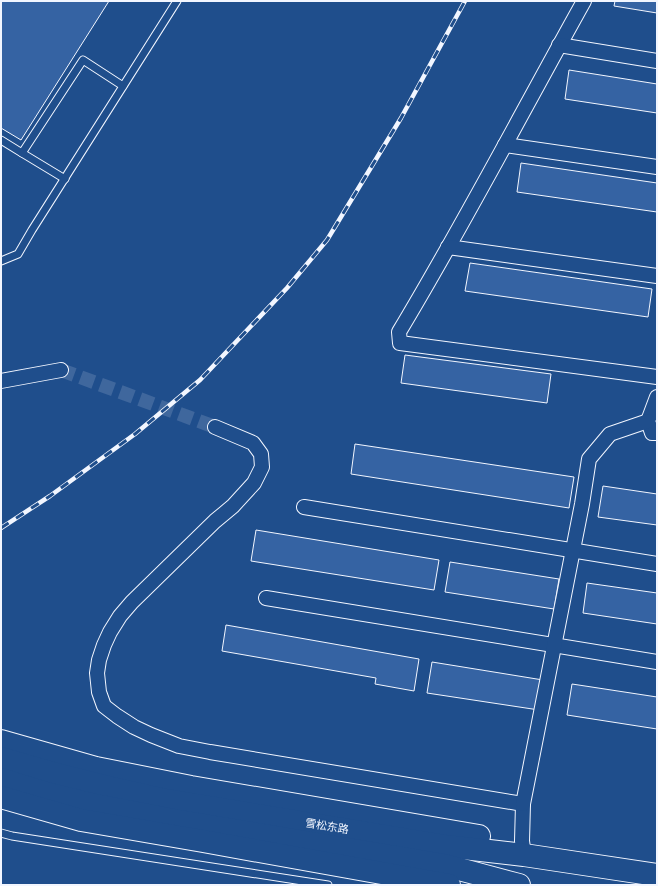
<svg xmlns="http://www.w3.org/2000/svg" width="658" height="886" font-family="Arial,'Noto Sans SC',sans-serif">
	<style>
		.building { fill: #3563a3; stroke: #f2f6ff }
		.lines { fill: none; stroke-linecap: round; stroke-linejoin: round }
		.street-tunnel { stroke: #3f679d; stroke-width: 14; stroke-dasharray: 14 7; stroke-linecap: butt }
		.lane-casing { stroke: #f2f6ff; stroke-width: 9 }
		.street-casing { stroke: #f2f6ff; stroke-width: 16 }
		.primary-casing { stroke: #f2f6ff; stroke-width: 24 }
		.lane { stroke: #1f4e8c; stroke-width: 7 }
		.street { stroke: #1f4e8c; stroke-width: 14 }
		.primary { stroke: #1f4e8c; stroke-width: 22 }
		.rail-casing { stroke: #f2f6ff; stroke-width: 4.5 }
		.rail { stroke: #1f4e8c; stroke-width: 3; stroke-dasharray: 9; stroke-linecap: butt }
		.labels { text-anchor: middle; stroke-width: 3; stroke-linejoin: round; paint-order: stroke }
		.street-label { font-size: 11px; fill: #f2f6ff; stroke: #1f4e8c }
	</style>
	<rect width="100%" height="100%" fill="#1f4e8c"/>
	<!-- building -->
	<g class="building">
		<polygon points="1,1 109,1 21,140 1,128"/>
		<polygon points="615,1 657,1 657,13 614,6"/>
		<polygon points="569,70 657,84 657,113 565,99"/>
		<polygon points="521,163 657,183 657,212 517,192"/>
		<polygon points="470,263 652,289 648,317 465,291"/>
		<polygon points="405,355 551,374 547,403 401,383"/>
		<polygon points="355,444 574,477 569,508 351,474"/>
		<polygon points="603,486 657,494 657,525 598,517"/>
		<polygon points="256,530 439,560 434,590 251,561"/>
		<polygon points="450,562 559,579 554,609 445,592"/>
		<polygon points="587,583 657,593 657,624 583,613"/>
		<polygon points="226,625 419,659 414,691 375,684 376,678 222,651"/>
		<polygon points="432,662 543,680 539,710 427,693"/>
		<polygon points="572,684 657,697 657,729 567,715"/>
	</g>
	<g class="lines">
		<!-- street-tunnel -->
		<polyline class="street-tunnel" points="61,370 215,427"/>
		<defs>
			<g id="lane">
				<polyline points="1,140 22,153 83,60 123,86"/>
				<polyline points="22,153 65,179"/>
				<polyline points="1,261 18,254 32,230 177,1"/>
				<polyline points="1,833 12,836 328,885"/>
			</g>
			<g id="street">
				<path d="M 584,1 C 522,112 464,224 399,332 L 400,343 L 657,377"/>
				<polyline points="559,45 657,61"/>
				<polyline points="505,145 657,167"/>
				<polyline points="448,247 657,276"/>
				<polyline points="1,381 61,370"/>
				<polyline points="657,397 648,421 652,433 657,433"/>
				<polyline points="215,427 253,443 261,454 262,467 254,483 233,506 215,521 132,602 120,616 110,632 104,645 99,660 97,673 99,692 104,706 117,716 134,727 151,735 179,746 210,752 523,804 522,841 524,855"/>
				<polyline points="304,507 657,564"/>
				<polyline points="266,598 657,662"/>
				<polyline points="523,804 582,504 589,459 610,434 648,421"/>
			</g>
			<g id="primary">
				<polyline points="1,741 96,768 191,787 479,836"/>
				<polyline points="1,758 60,775 108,787 161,799 446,846 524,855 657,875"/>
				<polyline points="1,779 46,793 91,804 174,820 444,865 519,885"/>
				<polyline points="1,797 81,820 203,841 449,885"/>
			</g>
		</defs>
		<!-- lane casing -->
		<use href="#lane" class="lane-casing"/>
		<!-- street casing -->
		<use href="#street" class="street-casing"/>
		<!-- primary casing -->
		<use href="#primary" class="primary-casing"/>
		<!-- lane -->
		<use href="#lane" class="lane"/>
		<!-- street -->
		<use href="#street" class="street"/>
		<!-- primary -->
		<use href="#primary" class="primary"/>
		<defs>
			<polyline id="rail" points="1,528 50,496 135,434 200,380 287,288 327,240 401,118 465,1"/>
		</defs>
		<!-- rail casing -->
		<use href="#rail" class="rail-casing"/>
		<!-- rail -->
		<use href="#rail" class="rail"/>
	</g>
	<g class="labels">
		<!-- street labels -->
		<g class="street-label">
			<text transform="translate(327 826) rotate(9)" y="4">雪松东路</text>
		</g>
	</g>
	<!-- border -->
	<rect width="658" height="886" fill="none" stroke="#f2f6ff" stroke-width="4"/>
</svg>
